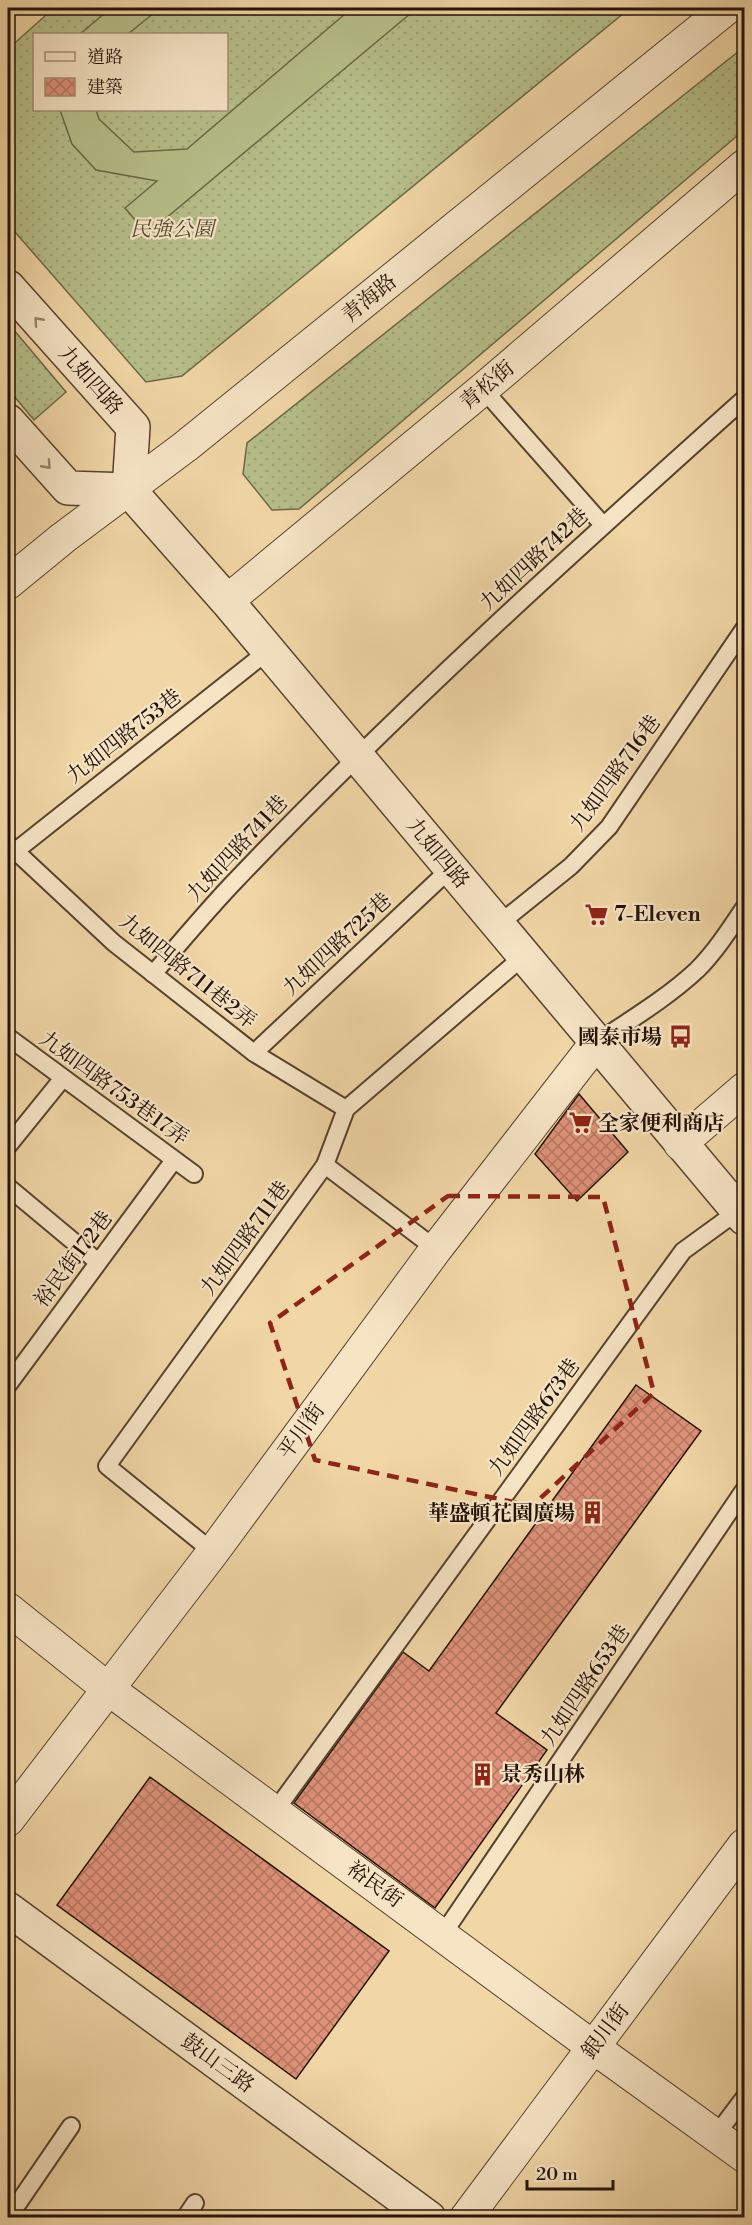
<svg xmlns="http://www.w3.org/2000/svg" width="752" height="2225" font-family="'Libre Bodoni','Noto Serif TC',serif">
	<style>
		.grass { fill: url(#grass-dots); stroke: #6c6848; stroke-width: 1.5; fill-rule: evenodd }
		.pitch { fill: #b6bf8a; stroke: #6c6848; stroke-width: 1.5 }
		.building { fill: url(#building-cross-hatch); stroke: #231106; stroke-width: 1.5 }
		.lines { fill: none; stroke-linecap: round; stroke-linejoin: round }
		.service-casing { stroke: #56422e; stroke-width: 20 }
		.minor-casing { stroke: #56422e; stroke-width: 34 }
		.tertiary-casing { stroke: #56422e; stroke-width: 36 }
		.service { stroke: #f6e4c5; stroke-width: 16 }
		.minor { stroke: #f6e4c5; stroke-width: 32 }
		.tertiary { stroke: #f6e4c5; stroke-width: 33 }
		.oneway { stroke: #97856f }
		.marked { fill: none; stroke: #8f2418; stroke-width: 4.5; stroke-dasharray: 12 8; stroke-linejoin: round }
		.labels { text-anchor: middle; stroke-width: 4.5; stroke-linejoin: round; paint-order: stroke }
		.park-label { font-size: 21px; font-style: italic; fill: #564e34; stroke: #f6e4c5 }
		.street-label { font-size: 21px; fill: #231106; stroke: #f6e4c5 }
		.poi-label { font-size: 21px; font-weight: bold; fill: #231106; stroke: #f6e4c5; text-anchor: start }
	</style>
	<defs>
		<pattern id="grass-dots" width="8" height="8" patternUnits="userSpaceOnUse" patternTransform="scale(1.5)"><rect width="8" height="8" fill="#b6bf8a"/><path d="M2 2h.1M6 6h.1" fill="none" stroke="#9ca376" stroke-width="1.8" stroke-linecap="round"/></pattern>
		<pattern id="building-cross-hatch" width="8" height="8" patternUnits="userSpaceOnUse" patternTransform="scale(1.5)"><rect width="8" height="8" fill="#df9279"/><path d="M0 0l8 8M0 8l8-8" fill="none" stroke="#b47661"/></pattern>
	</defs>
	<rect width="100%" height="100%" fill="#f1d6a6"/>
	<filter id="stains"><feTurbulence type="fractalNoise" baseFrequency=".00333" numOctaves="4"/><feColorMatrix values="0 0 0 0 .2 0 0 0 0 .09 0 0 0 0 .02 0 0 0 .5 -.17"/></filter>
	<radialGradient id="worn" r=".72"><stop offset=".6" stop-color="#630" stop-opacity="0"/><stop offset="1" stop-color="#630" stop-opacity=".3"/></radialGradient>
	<!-- grass -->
	<g class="grass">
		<path d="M 54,8 L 630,8 L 182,376 L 146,382 L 8,224 L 8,49 ZM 34,34 L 226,34 L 226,110 L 34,110 Z"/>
		<polygon points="744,47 744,130 299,509 272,510 243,474 247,443"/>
		<polygon points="8,323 66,392 34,420 8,389"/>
	</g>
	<!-- pitch -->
	<g class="pitch">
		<polygon points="111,8 160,8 128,34 80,34"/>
		<polygon points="352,8 417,8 147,234 125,208 157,181 96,170 72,144 60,110 96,110 99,119 134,152 187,149"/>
	</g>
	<!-- building -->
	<g class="building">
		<polygon points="579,1094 628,1152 577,1201 535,1154"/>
		<polygon points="636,1385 701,1431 496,1713 547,1750 435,1908 294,1803 403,1652 429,1671"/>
		<polygon points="150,1777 389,1951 296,2079 57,1905"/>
	</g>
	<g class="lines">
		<defs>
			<g id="service">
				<polyline points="483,389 603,525"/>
				<polyline points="8,844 114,943 254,1053 346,1109"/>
				<polyline points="8,857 268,651"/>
				<polyline points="499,924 571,866 609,827 744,629"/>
				<path d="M 153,974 C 181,942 208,909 237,879 C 398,710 571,554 744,399"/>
				<polyline points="8,1037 194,1174"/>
				<path d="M 596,1043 C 630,1020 667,998 697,970 C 715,952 730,929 744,908"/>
				<polyline points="254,1053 450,869"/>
				<polyline points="8,1146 63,1078"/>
				<polyline points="325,1165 436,1249"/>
				<polyline points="8,1187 98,1262"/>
				<polyline points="8,1385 174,1160"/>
				<polyline points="213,1552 107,1466 325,1165 346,1109 525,955"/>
				<polyline points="275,1811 683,1251 738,1211"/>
				<polyline points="443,1934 744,1490"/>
				<polyline points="716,2135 744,2098"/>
				<polyline points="8,2218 71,2126"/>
				<polyline points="185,2218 195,2203"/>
			</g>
			<g id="minor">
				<polyline points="8,583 63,538 186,446 727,8"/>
				<polyline points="227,601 483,389 744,166"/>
				<polyline points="680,1144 744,1089"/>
				<polyline points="8,1609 107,1688 593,2047 744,2156"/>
				<polyline points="8,1820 213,1552 436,1249 596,1043"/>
				<polyline points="466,2218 744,1845"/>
			</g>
			<g id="tertiary">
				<polyline points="8,287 133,427 129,490 227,601 744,1218"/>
				<polyline points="8,421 68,488 129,490"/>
				<polyline points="8,1909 429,2218"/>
			</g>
		</defs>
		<!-- service casing -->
		<use href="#service" class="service-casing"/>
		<!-- minor casing -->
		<use href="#minor" class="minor-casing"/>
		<!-- tertiary casing -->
		<use href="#tertiary" class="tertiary-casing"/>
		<!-- service -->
		<use href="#service" class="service"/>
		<!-- minor -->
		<use href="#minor" class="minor"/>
		<!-- tertiary -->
		<use href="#tertiary" class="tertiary"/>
	</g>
	<!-- one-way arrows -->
	<defs><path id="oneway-chevron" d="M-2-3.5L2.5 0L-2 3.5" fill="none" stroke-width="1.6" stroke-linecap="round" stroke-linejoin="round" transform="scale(1.5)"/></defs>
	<g class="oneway">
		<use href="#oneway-chevron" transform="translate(38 321) rotate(-132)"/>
		<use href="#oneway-chevron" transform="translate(47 465) rotate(48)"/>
	</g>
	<!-- marked area -->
	<path class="marked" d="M 448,1196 L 603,1197 L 654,1393 L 532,1506 L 315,1460 L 270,1323 Z"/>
	<!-- icons -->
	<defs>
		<symbol id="supermarket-bare" viewBox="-9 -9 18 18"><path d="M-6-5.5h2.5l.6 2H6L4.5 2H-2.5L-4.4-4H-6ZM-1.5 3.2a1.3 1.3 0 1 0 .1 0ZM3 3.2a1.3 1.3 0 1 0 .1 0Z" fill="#8f2418" stroke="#f6e4c5" stroke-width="2.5" paint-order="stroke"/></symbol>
		<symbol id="bus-bare" viewBox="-9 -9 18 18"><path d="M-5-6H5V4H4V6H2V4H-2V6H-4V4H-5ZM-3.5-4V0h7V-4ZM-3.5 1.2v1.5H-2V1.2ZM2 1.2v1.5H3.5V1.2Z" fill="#8f2418" stroke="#f6e4c5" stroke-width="2.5" paint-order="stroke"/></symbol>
		<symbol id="building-bare" viewBox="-9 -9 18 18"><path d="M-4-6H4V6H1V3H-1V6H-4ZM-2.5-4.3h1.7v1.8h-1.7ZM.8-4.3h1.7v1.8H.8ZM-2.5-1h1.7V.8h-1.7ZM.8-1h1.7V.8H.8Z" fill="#8f2418" stroke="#f6e4c5" stroke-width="2.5" paint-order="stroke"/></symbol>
	</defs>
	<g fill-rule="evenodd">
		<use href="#supermarket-bare" x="580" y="898" width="33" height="33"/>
		<use href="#bus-bare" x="664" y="1020" width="33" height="33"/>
		<use href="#supermarket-bare" x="564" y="1106" width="33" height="33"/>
		<use href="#building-bare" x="576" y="1496" width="33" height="33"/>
		<use href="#building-bare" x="466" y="1758" width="33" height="33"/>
	</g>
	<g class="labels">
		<!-- park labels -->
		<g class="park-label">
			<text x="172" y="236">民強公園</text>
		</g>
		<!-- street labels -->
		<g class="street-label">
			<text transform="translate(369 298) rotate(-39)" y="7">青海路</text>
			<text transform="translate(91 380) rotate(48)" y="7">九如四路</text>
			<text transform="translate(487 385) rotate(-40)" y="7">青松街</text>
			<text transform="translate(534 559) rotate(-43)" y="7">九如四路742巷</text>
			<text transform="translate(124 736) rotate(-38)" y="7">九如四路753巷</text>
			<text transform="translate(615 773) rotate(-54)" y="7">九如四路716巷</text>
			<text transform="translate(237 848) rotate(-47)" y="7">九如四路741巷</text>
			<text transform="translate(438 853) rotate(50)" y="7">九如四路</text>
			<text transform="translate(337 944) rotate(-43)" y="7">九如四路725巷</text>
			<text transform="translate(188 971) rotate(39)" y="7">九如四路711巷2弄</text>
			<text transform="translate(114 1088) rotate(36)" y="7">九如四路753巷17弄</text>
			<text transform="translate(245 1238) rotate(-54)" y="7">九如四路711巷</text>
			<text transform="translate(73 1259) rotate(-53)" y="7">裕民街172巷</text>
			<text transform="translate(534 1417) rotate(-54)" y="7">九如四路673巷</text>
			<text transform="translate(301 1431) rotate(-54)" y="7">平川街</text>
			<text transform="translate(585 1685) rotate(-56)" y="7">九如四路653巷</text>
			<text transform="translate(375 1884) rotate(36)" y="7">裕民街</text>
			<text transform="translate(605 2031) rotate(-53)" y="7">銀川街</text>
			<text transform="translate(218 2063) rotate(36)" y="7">鼓山三路</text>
		</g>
		<!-- poi labels -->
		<g class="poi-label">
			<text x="614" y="921">7-Eleven</text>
			<text x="662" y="1044" text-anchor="end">國泰市場</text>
			<text x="598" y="1130">全家便利商店</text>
			<text x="575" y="1520" text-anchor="end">華盛頓花園廣場</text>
			<text x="501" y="1781">景秀山林</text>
		</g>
	</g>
	<!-- margin -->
	<rect width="752" height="2225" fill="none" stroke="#f1d6a6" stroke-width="30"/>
	<rect x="9" y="9" width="734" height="2207" fill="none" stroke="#231106" stroke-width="3"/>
	<rect x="15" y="15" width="722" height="2195" fill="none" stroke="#231106" stroke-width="1.5"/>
	<!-- legend -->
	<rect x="33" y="33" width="195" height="78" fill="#f6e4c5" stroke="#a29079" stroke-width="1.5"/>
	<rect x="45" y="52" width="30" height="9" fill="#f6e4c5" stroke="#a29079" stroke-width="1.5"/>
	<text x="87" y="63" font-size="18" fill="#231106">道路</text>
	<rect x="45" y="78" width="30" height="18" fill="url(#building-cross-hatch)" stroke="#a29079" stroke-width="1.5"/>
	<text x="87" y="93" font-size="18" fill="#231106">建築</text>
	<!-- scale -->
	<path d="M527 2180v9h86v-9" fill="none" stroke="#231106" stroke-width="3"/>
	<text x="536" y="2180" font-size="18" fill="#231106" stroke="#f6e4c5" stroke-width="4.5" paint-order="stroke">20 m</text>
	<rect width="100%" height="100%" filter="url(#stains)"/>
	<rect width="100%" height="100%" fill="url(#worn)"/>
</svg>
